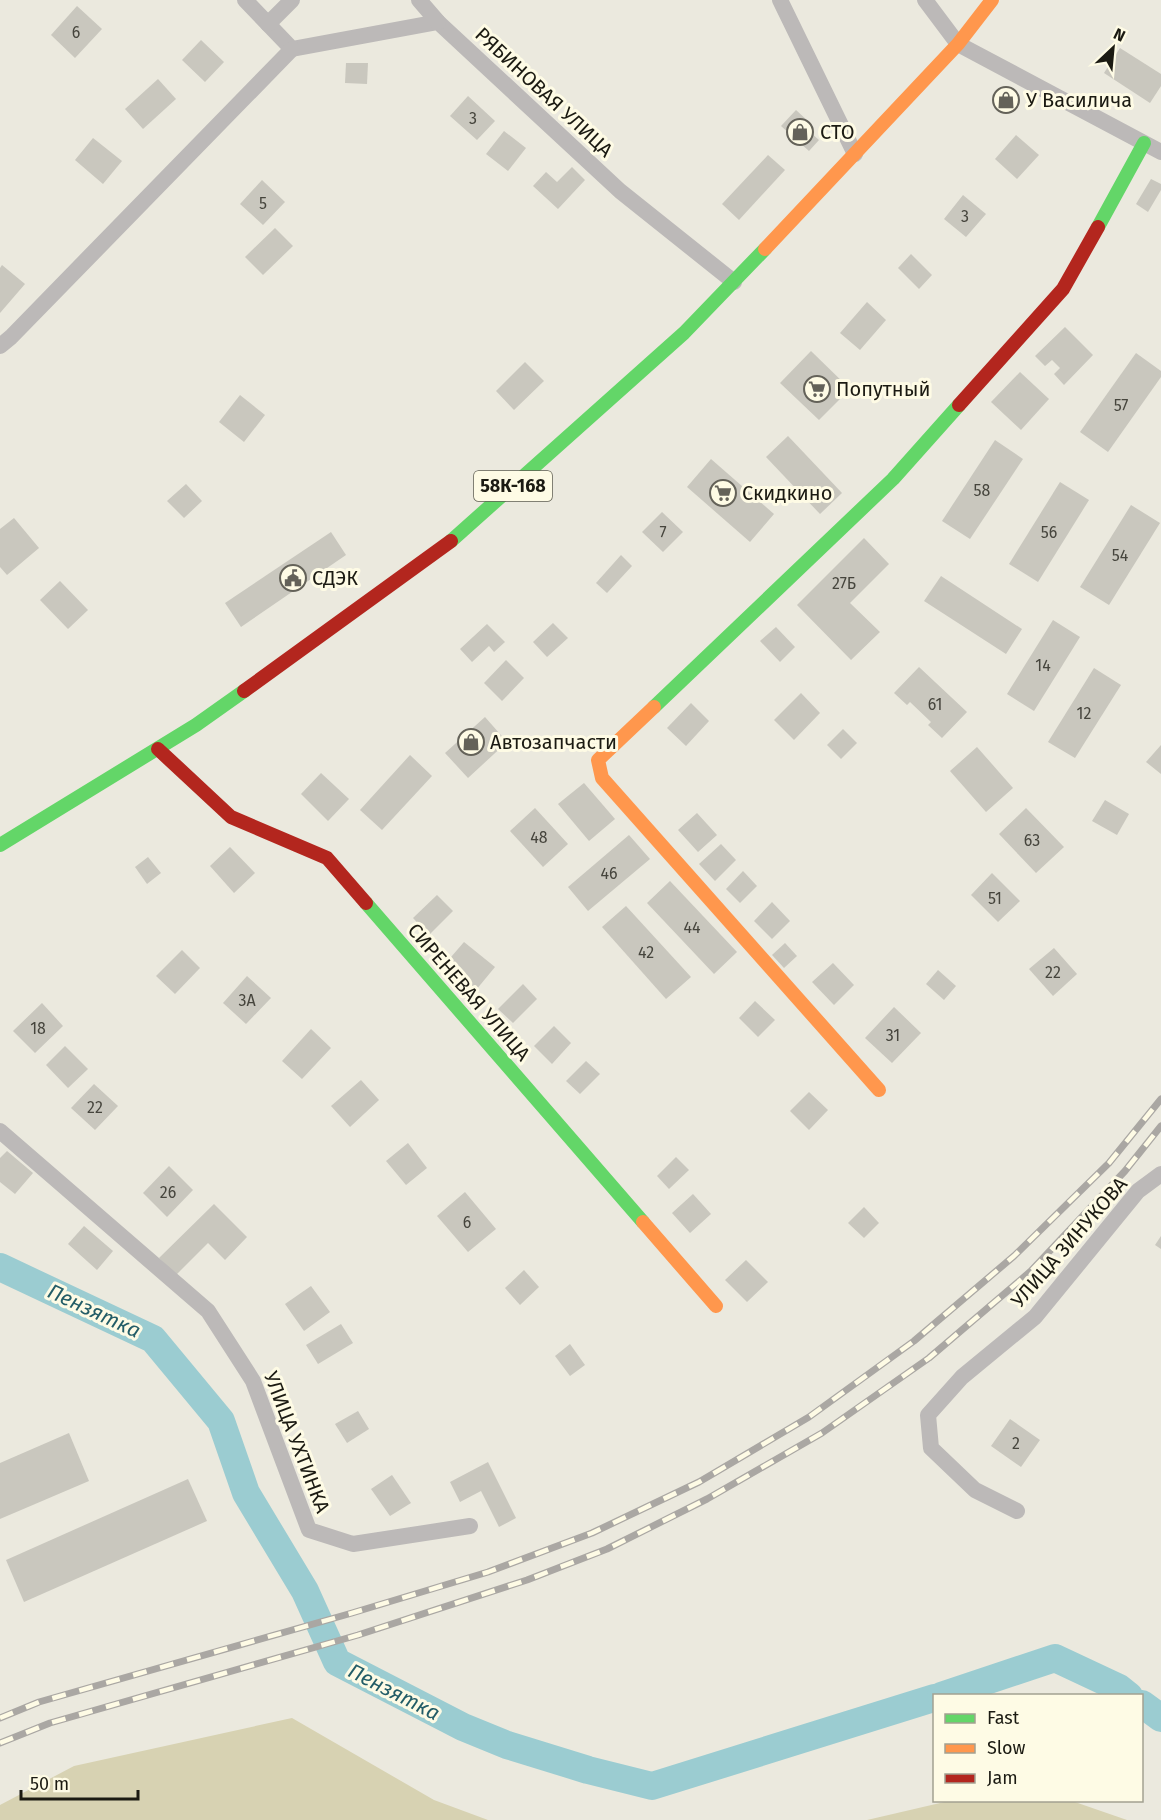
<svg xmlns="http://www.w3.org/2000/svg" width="1161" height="1820" font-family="'Fira Sans',sans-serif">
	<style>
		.green { fill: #d7d2b2 }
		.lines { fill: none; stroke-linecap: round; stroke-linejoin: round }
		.river { stroke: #9bccd1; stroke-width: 28 }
		.building { fill: #c9c7be }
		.street { stroke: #bcb9b8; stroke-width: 16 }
		.fast { stroke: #63d668; stroke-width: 14 }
		.slow { stroke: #ff974d; stroke-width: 14 }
		.jam { stroke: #b3261e; stroke-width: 14 }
		.rail-casing { stroke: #aaa7a3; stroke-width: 7 }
		.rail { stroke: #fefbe5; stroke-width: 4.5; stroke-dasharray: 14; stroke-linecap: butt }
		.labels { text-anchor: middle; stroke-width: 6; stroke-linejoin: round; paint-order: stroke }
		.number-label { font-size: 16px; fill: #46453d }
		.shield { fill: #fefbe5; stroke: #5f5e51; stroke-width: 1.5 }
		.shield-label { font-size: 18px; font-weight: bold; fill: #1b1a12 }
		.street-label { font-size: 20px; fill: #1b1a12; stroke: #fefbe5 }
		.poi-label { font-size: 20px; fill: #1b1a12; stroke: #fefbe5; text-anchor: start }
		.water-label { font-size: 21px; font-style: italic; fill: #235d67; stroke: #fefbe5 }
	</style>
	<rect width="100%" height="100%" fill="#ebe9de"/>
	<!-- green -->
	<g class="green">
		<polygon points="292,1718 434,1800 488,1820 0,1820 0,1805 74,1766"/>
		<polygon points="953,1800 1072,1801 1127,1820 867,1820"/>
	</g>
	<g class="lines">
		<!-- river -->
		<g class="river">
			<polyline points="0,1267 153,1339 221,1421 246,1493 305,1591 337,1662 463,1727 507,1745 588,1770 652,1786 934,1698"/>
			<polyline points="941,1696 1055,1658 1119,1688 1129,1696"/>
			<polyline points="1142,1704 1161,1718"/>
		</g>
	</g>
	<!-- building -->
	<g class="building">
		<polygon points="77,6 102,29 75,58 51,35"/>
		<polygon points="201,40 224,62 205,82 182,60"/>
		<polygon points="1120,48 1161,74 1161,86 1150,103 1104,73"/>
		<polygon points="346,63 368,63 367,84 345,83"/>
		<polygon points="158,79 176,99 143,129 125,109"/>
		<polygon points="1003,92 1017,98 1012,109 997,102"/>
		<polygon points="468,96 495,121 477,140 450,116"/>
		<polygon points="796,110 809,122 804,127 819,140 809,151 781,126"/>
		<polygon points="504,131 526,148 508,171 486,154"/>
		<polygon points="1016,135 1039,155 1017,179 995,159"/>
		<polygon points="93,138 122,161 103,184 75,160"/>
		<polygon points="768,155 785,170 739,220 722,204"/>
		<polygon points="572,167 585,180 558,209 533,186 546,172 557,182"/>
		<polygon points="1151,179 1161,184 1161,190 1148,212 1136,204"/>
		<polygon points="262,180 285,202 263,225 240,204"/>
		<polygon points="963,195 986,214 966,237 944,219"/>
		<polygon points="275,228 293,246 263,275 245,257"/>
		<polygon points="911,254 932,275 919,289 898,268"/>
		<polygon points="2,265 25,284 0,313 0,268"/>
		<polygon points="867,302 886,320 860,350 840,333"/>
		<polygon points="1065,327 1093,355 1064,385 1054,374 1060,368 1052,360 1045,366 1035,356"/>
		<polygon points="811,351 850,389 819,420 780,383"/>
		<polygon points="1136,353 1161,371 1161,377 1108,452 1080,432"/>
		<polygon points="525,362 544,381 514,410 496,391"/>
		<polygon points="1020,372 1049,399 1021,430 991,402"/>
		<polygon points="240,395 265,415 244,442 219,422"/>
		<polygon points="788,436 842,493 820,514 766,457"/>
		<polygon points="995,440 1023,459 970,539 942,521"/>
		<polygon points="711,459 774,514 750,542 687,487"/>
		<polygon points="1060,482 1089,500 1038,582 1009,564"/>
		<polygon points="186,484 202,501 184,518 167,501"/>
		<polygon points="1131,505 1160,523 1109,605 1080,587"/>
		<polygon points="662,512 683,532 663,552 642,532"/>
		<polygon points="14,518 39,548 7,575 0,567 0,529"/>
		<polygon points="331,532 346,555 241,627 225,603"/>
		<polygon points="864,538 889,564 850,603 880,632 851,660 797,605"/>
		<polygon points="621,555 632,566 607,593 596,583"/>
		<polygon points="941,576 1022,629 1006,654 924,601"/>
		<polygon points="60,581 88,610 68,629 40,600"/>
		<polygon points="1053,620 1080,637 1034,711 1007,694"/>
		<polygon points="553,623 568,638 547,657 533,642"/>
		<polygon points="487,624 505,642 494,652 489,646 472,662 460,649"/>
		<polygon points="776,627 795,647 780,662 760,641"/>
		<polygon points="506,660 524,678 502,701 484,683"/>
		<polygon points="919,667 967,712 942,738 928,725 931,722 910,702 907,705 894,693"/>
		<polygon points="1094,668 1121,685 1075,758 1048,742"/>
		<polygon points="801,693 820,713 794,740 774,720"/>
		<polygon points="691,703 709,721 686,746 667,728"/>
		<polygon points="485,717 507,742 468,778 445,753"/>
		<polygon points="843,729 857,743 841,759 827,745"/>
		<polygon points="1161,745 1161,774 1146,762"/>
		<polygon points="977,747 1013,788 986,812 950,771"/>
		<polygon points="410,755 432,776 382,830 360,810"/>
		<polygon points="321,773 349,799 328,821 301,794"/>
		<polygon points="584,783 615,819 589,841 558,804"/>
		<polygon points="1105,800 1129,814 1117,835 1092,821"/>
		<polygon points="535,808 568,844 543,867 510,831"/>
		<polygon points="1026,808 1064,847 1036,873 999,834"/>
		<polygon points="697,813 717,835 698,852 678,830"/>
		<polygon points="629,835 650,859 588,911 568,887"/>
		<polygon points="721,844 736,860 715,881 699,864"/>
		<polygon points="230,847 255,873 234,893 210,866"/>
		<polygon points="148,857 161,873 147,884 135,867"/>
		<polygon points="743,871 757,886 740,903 726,889"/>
		<polygon points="992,873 1020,901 998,922 971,895"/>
		<polygon points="670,881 737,952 714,974 647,903"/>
		<polygon points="437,895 453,911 429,935 413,918"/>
		<polygon points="772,902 790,921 772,939 754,921"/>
		<polygon points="626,906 691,977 666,999 602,927"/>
		<polygon points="464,942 495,967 476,990 445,964"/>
		<polygon points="785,943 797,956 784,968 772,955"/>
		<polygon points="1054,948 1077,974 1053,996 1029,969"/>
		<polygon points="182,950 200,968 175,994 156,976"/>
		<polygon points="833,963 854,985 834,1005 812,982"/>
		<polygon points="938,970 956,986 944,1000 926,984"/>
		<polygon points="247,976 271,998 246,1024 223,1003"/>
		<polygon points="523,984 537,999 513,1023 498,1009"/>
		<polygon points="755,1001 775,1020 758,1037 739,1018"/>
		<polygon points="42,1003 63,1026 35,1053 13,1031"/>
		<polygon points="894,1007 921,1033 892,1063 865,1038"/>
		<polygon points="554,1026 571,1043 552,1064 534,1046"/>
		<polygon points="311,1029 331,1048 302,1079 282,1061"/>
		<polygon points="65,1046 88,1069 68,1088 46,1065"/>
		<polygon points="586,1061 600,1074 580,1094 566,1081"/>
		<polygon points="361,1080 379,1100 350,1127 331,1106"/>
		<polygon points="94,1084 118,1106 95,1130 71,1108"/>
		<polygon points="809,1092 828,1110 809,1130 790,1111"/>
		<polygon points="408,1143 427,1168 406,1185 386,1161"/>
		<polygon points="7,1151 33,1173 15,1194 0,1182 0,1158"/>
		<polygon points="676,1157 689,1170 669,1189 657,1176"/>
		<polygon points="169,1166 193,1190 167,1217 143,1193"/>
		<polygon points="465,1192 496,1229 468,1252 437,1216"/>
		<polygon points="693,1194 711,1214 690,1233 672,1213"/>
		<polygon points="214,1204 247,1237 225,1260 208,1243 176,1275 159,1258"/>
		<polygon points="864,1207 879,1223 864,1238 848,1223"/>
		<polygon points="84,1226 113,1251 97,1270 68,1244"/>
		<polygon points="1161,1236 1161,1249 1155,1245"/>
		<polygon points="746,1260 768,1282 747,1302 725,1280"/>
		<polygon points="524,1270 539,1287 520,1305 505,1288"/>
		<polygon points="311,1286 330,1312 304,1331 285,1304"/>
		<polygon points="341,1324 353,1343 318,1364 306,1345"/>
		<polygon points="570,1344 585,1365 570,1376 555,1356"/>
		<polygon points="358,1411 369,1429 347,1443 335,1424"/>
		<polygon points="1010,1419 1040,1440 1021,1467 991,1446"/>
		<polygon points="69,1433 89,1481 0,1519 0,1463"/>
		<polygon points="488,1462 516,1518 499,1527 481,1491 460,1502 450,1482"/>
		<polygon points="392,1475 411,1503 390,1516 371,1489"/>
		<polygon points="188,1479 207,1521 24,1602 6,1560"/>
	</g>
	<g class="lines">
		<!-- street -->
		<g class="street">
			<polyline points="245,0 292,49 438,22 620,191 734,282"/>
			<polyline points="419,0 438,22"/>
			<polyline points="780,0 855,154"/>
			<polyline points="925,0 958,44 1161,152"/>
			<polyline points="268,24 292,0"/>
			<polyline points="0,346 11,337 292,49"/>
			<polyline points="0,1131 208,1311 253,1381 309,1530 353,1544 470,1526"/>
			<polyline points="1017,1511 975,1490 931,1448 928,1415 962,1377 1035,1317 1138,1191 1161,1174"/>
		</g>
		<!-- fast -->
		<g class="fast">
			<polyline points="1098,227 1144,143"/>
			<polyline points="451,541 684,333 765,249"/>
			<polyline points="654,707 893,479 959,405"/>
			<polyline points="0,845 196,725 244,691"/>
			<polyline points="366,903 643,1222"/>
		</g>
		<!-- slow -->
		<g class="slow">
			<polyline points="765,249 958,44 992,0"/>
			<polyline points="654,707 598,760 602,778 879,1090"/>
			<polyline points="643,1222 716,1306"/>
		</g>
		<!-- jam -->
		<g class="jam">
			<polyline points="959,405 1063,289 1098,227"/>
			<polyline points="244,691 451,541"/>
			<polyline points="158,749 231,817 327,858 366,903"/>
		</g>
		<defs>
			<g id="rail">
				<polyline points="0,1718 39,1702 352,1613 488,1572 592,1533 699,1482 809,1417 914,1341 1014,1256 1109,1163 1161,1099"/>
				<polyline points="0,1743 50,1723 358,1635 527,1580 607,1549 707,1499 822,1433 929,1358 1031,1271 1125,1171 1161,1126"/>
			</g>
		</defs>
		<!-- rail casing -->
		<use href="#rail" class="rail-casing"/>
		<!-- rail -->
		<use href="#rail" class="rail"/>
	</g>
	<!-- icons -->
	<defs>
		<symbol id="shop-ring" viewBox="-11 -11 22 22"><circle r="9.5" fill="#fefbe5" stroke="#646259" stroke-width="1.5"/><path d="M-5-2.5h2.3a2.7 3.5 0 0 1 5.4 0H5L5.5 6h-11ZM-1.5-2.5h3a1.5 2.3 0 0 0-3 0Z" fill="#646259"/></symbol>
		<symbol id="supermarket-ring" viewBox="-11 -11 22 22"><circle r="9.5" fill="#fefbe5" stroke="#646259" stroke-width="1.5"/><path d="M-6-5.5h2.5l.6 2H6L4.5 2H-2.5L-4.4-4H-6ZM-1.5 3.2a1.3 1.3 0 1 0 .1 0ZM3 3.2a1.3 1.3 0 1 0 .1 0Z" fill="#646259"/></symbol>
		<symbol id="civic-ring" viewBox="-11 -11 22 22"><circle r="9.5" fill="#fefbe5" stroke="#646259" stroke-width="1.5"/><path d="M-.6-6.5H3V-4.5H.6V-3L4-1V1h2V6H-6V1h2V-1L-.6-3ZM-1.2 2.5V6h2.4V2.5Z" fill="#646259"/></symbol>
	</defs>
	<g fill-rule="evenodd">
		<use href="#shop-ring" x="991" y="85" width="30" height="30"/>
		<use href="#shop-ring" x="785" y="117" width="30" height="30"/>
		<use href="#supermarket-ring" x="802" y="374" width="30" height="30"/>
		<use href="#supermarket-ring" x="708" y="478" width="30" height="30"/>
		<use href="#civic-ring" x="278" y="563" width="30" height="30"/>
		<use href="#shop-ring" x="456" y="727" width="30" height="30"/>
	</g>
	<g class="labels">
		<!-- number labels -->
		<g class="number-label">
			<text x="76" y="38">6</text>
			<text x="473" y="124">3</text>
			<text x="263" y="209">5</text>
			<text x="965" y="222">3</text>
			<text x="1121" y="411">57</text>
			<text x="982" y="496">58</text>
			<text x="663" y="538">7</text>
			<text x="1049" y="538">56</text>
			<text x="1120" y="561">54</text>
			<text x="844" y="589">27Б</text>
			<text x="1043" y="671">14</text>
			<text x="935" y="710">61</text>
			<text x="1084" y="719">12</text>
			<text x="539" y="843">48</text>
			<text x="1032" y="846">63</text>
			<text x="609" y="879">46</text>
			<text x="995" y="904">51</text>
			<text x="692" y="933">44</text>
			<text x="646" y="958">42</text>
			<text x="1053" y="978">22</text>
			<text x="247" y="1006">3А</text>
			<text x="38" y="1034">18</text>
			<text x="893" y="1041">31</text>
			<text x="95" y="1113">22</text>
			<text x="168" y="1198">26</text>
			<text x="467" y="1228">6</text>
			<text x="1016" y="1449">2</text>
		</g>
		<!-- shield labels -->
		<rect class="shield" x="474" y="471" width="78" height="30" rx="4.5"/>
		<g class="shield-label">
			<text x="513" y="492">58К-168</text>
		</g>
		<!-- street labels -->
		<g class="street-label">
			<text transform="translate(544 92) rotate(43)" y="7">РЯБИНОВАЯ УЛИЦА</text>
			<text transform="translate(469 992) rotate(49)" y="7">СИРЕНЕВАЯ УЛИЦА</text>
			<text transform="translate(1069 1242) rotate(-49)" y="7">УЛИЦА ЗИНУКОВА</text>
			<text transform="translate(297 1442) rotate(69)" y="7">УЛИЦА УХТИНКА</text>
		</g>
		<!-- poi labels -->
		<g class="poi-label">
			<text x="1026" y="107">У Василича</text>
			<text x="820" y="139">СТО</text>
			<text x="836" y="396">Попутный</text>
			<text x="742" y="500">Скидкино</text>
			<text x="312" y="585">СДЭК</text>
			<text x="490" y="749">Автозапчасти</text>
		</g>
		<!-- water labels -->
		<g class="water-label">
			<text transform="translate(94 1311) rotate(25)" y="7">Пензятка</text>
			<text transform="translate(394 1692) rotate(27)" y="7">Пензятка</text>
		</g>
	</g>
	<!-- legend -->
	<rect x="933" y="1694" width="210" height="108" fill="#fefbe5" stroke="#a3a191" stroke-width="1.5"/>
	<rect x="945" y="1714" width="30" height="9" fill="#63d668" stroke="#a3a191" stroke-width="1.5"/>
	<text x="987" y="1724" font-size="18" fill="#1b1a12">Fast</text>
	<rect x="945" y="1744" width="30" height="9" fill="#ff974d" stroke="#a3a191" stroke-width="1.5"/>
	<text x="987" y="1754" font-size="18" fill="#1b1a12">Slow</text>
	<rect x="945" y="1774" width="30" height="9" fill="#b3261e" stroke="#a3a191" stroke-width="1.5"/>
	<text x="987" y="1784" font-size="18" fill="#1b1a12">Jam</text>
	<!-- north arrow -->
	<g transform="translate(1113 48) rotate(26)" stroke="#fefbe5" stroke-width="4.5" paint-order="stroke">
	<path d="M0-4.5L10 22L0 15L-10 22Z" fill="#1b1a12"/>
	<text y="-9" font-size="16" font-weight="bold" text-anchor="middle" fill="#1b1a12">N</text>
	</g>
	<!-- scale -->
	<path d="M21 1790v9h117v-9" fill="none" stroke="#1b1a12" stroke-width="3"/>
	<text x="30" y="1790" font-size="18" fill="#1b1a12" stroke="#fefbe5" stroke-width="4.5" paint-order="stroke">50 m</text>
</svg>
